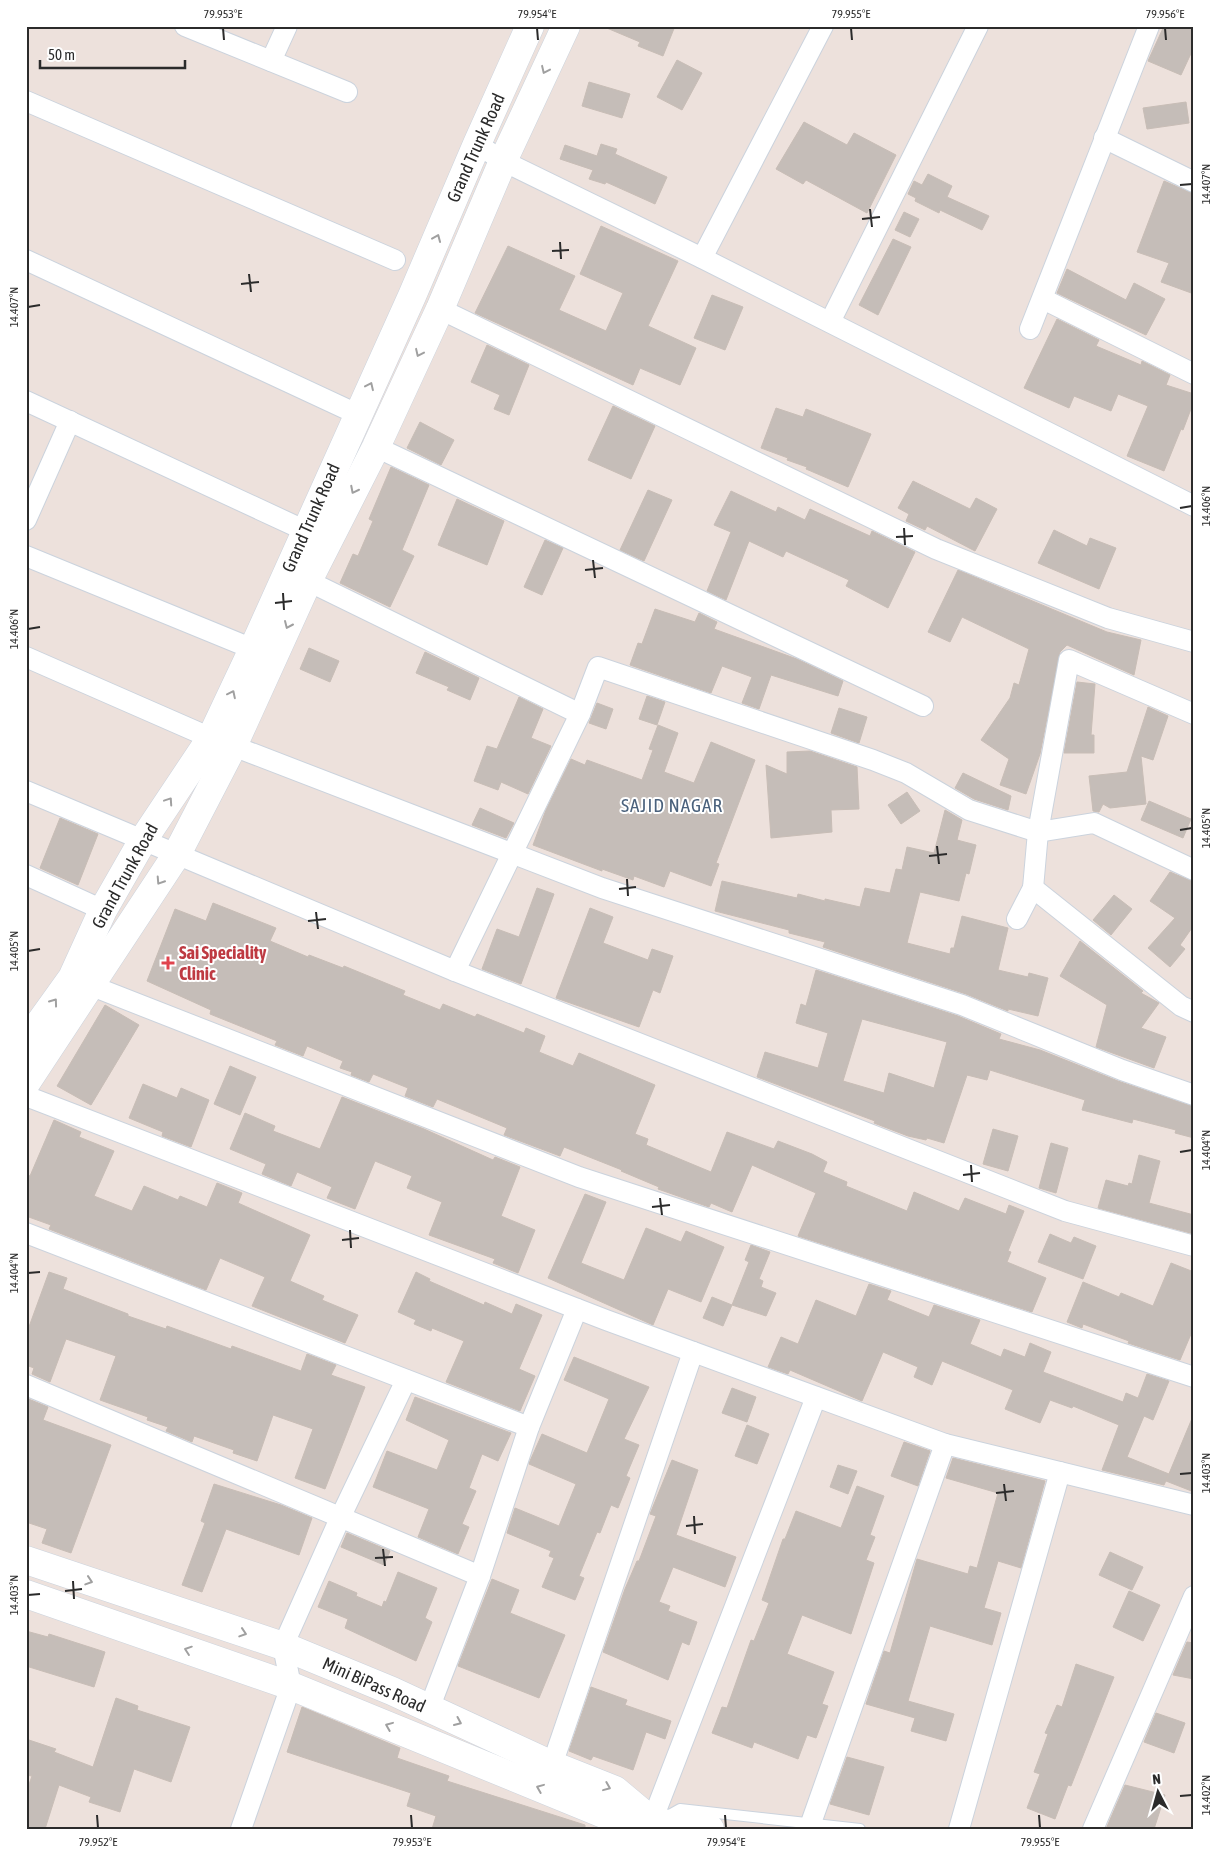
<svg xmlns="http://www.w3.org/2000/svg" width="1220" height="1855" font-family="'Asap Condensed',sans-serif">
	<style>
		.building { fill: #c5bdb8; stroke: #c8bdb6; fill-rule: evenodd }
		.lines { fill: none; stroke-linecap: round; stroke-linejoin: round }
		.lane-casing { stroke: #cbd3dd; stroke-width: 12 }
		.street-casing { stroke: #cbd3dd; stroke-width: 22 }
		.secondary-casing { stroke: #cbd3dd; stroke-width: 29 }
		.lane { stroke: #fff; stroke-width: 10 }
		.street { stroke: #fff; stroke-width: 20 }
		.secondary { stroke: #fff; stroke-width: 28 }
		.oneway { stroke: #a0a0a0 }
		.ticks { fill: none; stroke: #2b2b2b; stroke-width: 2 }
		.health-dot { fill: #e0444e; stroke: #fff; stroke-width: 2 }
		.labels { text-anchor: middle; stroke-width: 4; stroke-linejoin: round; paint-order: stroke }
		.street-label { font-size: 18px; fill: #2b2b2b; stroke: #fff }
		.health-label { font-size: 18px; font-weight: bold; fill: #be3a42; stroke: #fff; text-anchor: start }
		.neighbourhood-label { font-size: 19px; letter-spacing: 1px; fill: #4a617c; stroke: #fff }
		.neatline { fill: none; stroke: #2b2b2b; stroke-width: 2 }
		.ticks-label { font-size: 12px; text-anchor: middle; fill: #2b2b2b }
	</style>
	<rect width="100%" height="100%" fill="#ede1dc"/>
	<!-- building -->
	<g class="building">
		<polygon points="602,26 675,26 663,56 638,46 640,42"/>
		<polygon points="1164,26 1194,26 1194,47 1181,75 1148,61"/>
		<polygon points="677,60 702,73 682,110 657,97"/>
		<polygon points="589,82 630,94 622,118 582,106"/>
		<polygon points="1186,102 1189,123 1147,129 1143,108"/>
		<polygon points="804,122 847,145 854,133 896,155 867,213 806,180 803,184 776,169"/>
		<polygon points="601,144 617,149 615,154 667,177 655,204 606,182 605,184 589,179 593,170 560,159 565,145 597,156"/>
		<polygon points="928,174 952,186 947,197 989,216 982,230 940,210 939,213 915,201 916,198 908,194 914,181 922,185"/>
		<polygon points="1164,181 1194,194 1194,294 1161,282 1169,263 1137,252"/>
		<polygon points="904,212 919,219 910,237 895,230"/>
		<polygon points="601,226 678,261 648,326 696,348 680,385 640,368 633,385 475,313 508,246 575,276 559,310 606,331 623,293 580,274"/>
		<polygon points="893,239 911,247 878,315 859,305"/>
		<polygon points="1067,269 1126,300 1134,283 1165,299 1146,335 1057,293"/>
		<polygon points="712,295 743,307 725,350 694,338"/>
		<polygon points="1057,319 1099,340 1096,346 1141,365 1142,361 1170,375 1166,385 1194,394 1194,401 1183,430 1181,429 1164,471 1127,456 1148,406 1118,394 1111,411 1074,396 1069,408 1024,388"/>
		<polygon points="487,345 529,365 509,415 494,409 500,395 471,382"/>
		<polygon points="613,406 655,426 631,479 588,460"/>
		<polygon points="776,408 803,417 806,409 871,434 848,487 806,469 807,467 787,460 788,458 761,448"/>
		<polygon points="420,422 454,440 441,465 407,448"/>
		<polygon points="391,467 429,485 402,550 414,556 390,607 340,583 353,554 358,556 373,521 369,519"/>
		<polygon points="913,481 970,509 976,498 997,509 975,551 927,526 925,530 906,521 909,514 898,508"/>
		<polygon points="648,490 672,500 644,561 620,550"/>
		<polygon points="731,491 776,512 778,507 805,520 810,509 870,536 872,531 915,552 888,608 846,586 849,580 786,551 783,557 749,541 726,600 707,591 731,532 714,525"/>
		<polygon points="457,499 504,521 487,565 438,545"/>
		<polygon points="1054,530 1087,546 1090,538 1116,548 1099,589 1038,563"/>
		<polygon points="545,540 563,548 542,595 524,587"/>
		<polygon points="958,570 1107,632 1141,640 1134,675 1067,645 1060,652 1040,754 1026,794 1000,785 1009,759 981,740 1010,698 1014,683 1019,685 1029,649 962,617 950,642 928,632"/>
		<polygon points="655,609 695,622 699,613 717,622 714,629 797,659 843,681 838,696 771,675 759,709 742,703 752,677 722,666 711,693 630,665 638,643 642,644"/>
		<polygon points="309,648 339,661 330,682 300,669"/>
		<polygon points="425,652 479,678 470,700 447,690 449,687 416,673"/>
		<polygon points="1077,682 1095,684 1091,735 1094,735 1094,753 1064,753"/>
		<polygon points="647,696 665,702 657,725 639,719"/>
		<polygon points="519,697 543,709 531,738 551,746 528,794 501,782 498,790 474,781 487,746 497,749"/>
		<polygon points="597,703 613,709 606,729 589,723"/>
		<polygon points="1148,707 1168,716 1153,760 1141,756 1146,804 1110,808 1103,804 1099,812 1093,811 1089,776 1127,772"/>
		<polygon points="839,708 867,717 859,743 831,733"/>
		<polygon points="658,725 678,733 664,772 694,783 711,742 755,760 716,863 719,864 711,886 670,871 664,887 634,876 633,880 602,869 602,871 533,845 546,810 571,759 585,765 587,760 642,780 653,750 649,749"/>
		<polygon points="810,751 857,767 859,809 831,810 832,832 771,838 766,765 787,774 787,752"/>
		<polygon points="963,773 1011,796 1008,810 974,799 955,788"/>
		<polygon points="907,792 920,811 901,824 888,805"/>
		<polygon points="1149,801 1191,819 1183,838 1141,820"/>
		<polygon points="480,808 514,823 506,838 472,825"/>
		<polygon points="945,810 962,820 957,840 976,845 969,874 966,873 959,901 920,892 907,943 950,954 951,948 954,948 962,916 1008,928 998,970 1028,977 1029,973 1048,978 1038,1016 1008,1009 1008,1011 966,994 823,947 825,942 789,933 789,930 715,911 722,881 797,898 798,894 825,901 825,899 860,907 865,888 890,893 896,869 902,870 907,847 934,853"/>
		<polygon points="60,818 98,834 78,885 40,868"/>
		<polygon points="1170,872 1194,882 1194,925 1180,945 1185,949 1170,967 1148,948 1175,918 1150,901"/>
		<polygon points="537,888 554,894 521,984 482,969 497,929 519,937"/>
		<polygon points="1114,895 1132,909 1111,935 1093,920"/>
		<polygon points="213,903 276,928 270,941 308,957 309,955 343,968 344,966 405,991 403,995 440,1010 443,1004 475,1017 477,1014 524,1033 526,1028 545,1036 539,1052 573,1066 579,1053 655,1085 635,1134 648,1139 646,1145 711,1172 727,1132 774,1149 778,1141 812,1154 827,1162 823,1172 847,1182 846,1186 907,1211 914,1192 959,1211 965,1198 1006,1214 1009,1205 1024,1211 1008,1251 1011,1252 1007,1262 1046,1278 1032,1312 798,1236 816,1193 752,1165 732,1212 711,1203 709,1207 658,1189 659,1187 621,1171 622,1170 564,1147 560,1156 504,1135 507,1128 437,1099 433,1107 405,1096 408,1088 373,1074 369,1082 351,1075 352,1072 340,1068 343,1061 307,1046 303,1056 275,1045 277,1041 210,1014 211,1010 147,981 175,909 206,921"/>
		<polygon points="590,908 613,917 603,943 648,960 652,949 673,956 660,993 653,990 639,1027 556,998"/>
		<polygon points="1080,941 1143,991 1141,993 1159,1003 1141,1028 1166,1037 1154,1068 1096,1047 1107,1005 1060,976"/>
		<path d="M 816,970 L 958,1016 L 1001,1034 L 999,1039 L 1040,1050 L 1118,1081 L 1194,1107 L 1194,1138 L 1175,1133 L 1176,1130 L 1133,1119 L 1132,1123 L 1082,1110 L 1085,1100 L 990,1070 L 987,1080 L 967,1075 L 944,1143 L 927,1138 L 926,1140 L 908,1136 L 874,1123 L 875,1121 L 757,1077 L 765,1052 L 818,1068 L 828,1033 L 796,1023 L 801,1004 L 806,1006 ZM 862,1019 L 947,1042 L 934,1088 L 889,1073 L 884,1093 L 843,1081 Z"/>
		<polygon points="105,1005 139,1025 91,1105 57,1086"/>
		<polygon points="230,1066 256,1077 240,1115 214,1104"/>
		<polygon points="143,1084 177,1098 181,1088 209,1100 191,1147 162,1136 163,1132 129,1118"/>
		<polygon points="342,1097 424,1129 493,1160 495,1157 520,1167 501,1216 535,1230 518,1273 493,1263 495,1259 429,1235 442,1202 407,1188 412,1176 375,1161 355,1209 327,1198 332,1187 297,1172 291,1186 262,1174 266,1164 230,1149 245,1113 275,1126 273,1131 320,1149"/>
		<polygon points="54,1120 81,1132 79,1137 114,1151 94,1196 132,1211 144,1186 178,1200 180,1196 207,1207 217,1183 242,1193 238,1203 310,1235 290,1281 324,1296 322,1300 358,1315 345,1343 252,1306 265,1277 220,1258 206,1290 49,1229 51,1225 26,1216 26,1174 30,1176"/>
		<polygon points="993,1129 1018,1136 1008,1171 983,1164"/>
		<polygon points="1051,1143 1068,1148 1056,1193 1039,1188"/>
		<polygon points="1139,1155 1160,1161 1149,1203 1194,1215 1194,1234 1098,1208 1106,1180 1128,1186 1129,1183 1132,1184"/>
		<polygon points="585,1194 606,1202 581,1263 624,1280 646,1228 681,1242 686,1231 724,1247 701,1302 668,1289 653,1325 548,1278"/>
		<polygon points="1050,1234 1071,1243 1074,1237 1096,1246 1083,1279 1038,1262"/>
		<polygon points="751,1245 770,1252 759,1279 763,1281 761,1287 776,1293 766,1316 732,1305 749,1262 745,1260"/>
		<polygon points="1171,1263 1194,1272 1194,1327 1180,1360 1128,1343 1129,1341 1083,1324 1082,1328 1067,1322 1083,1282 1119,1297 1121,1293 1153,1306"/>
		<polygon points="49,1272 67,1278 63,1289 128,1314 128,1316 166,1329 167,1326 231,1349 232,1346 301,1371 307,1354 336,1365 331,1375 365,1387 325,1489 295,1478 313,1429 273,1415 257,1461 233,1453 234,1450 194,1436 192,1442 166,1431 168,1427 147,1420 148,1417 100,1400 116,1356 66,1339 50,1382 32,1374 34,1368 26,1365 26,1335"/>
		<polygon points="416,1272 430,1279 429,1281 484,1305 485,1302 512,1314 516,1304 542,1315 519,1369 535,1376 520,1411 446,1382 464,1341 432,1328 431,1331 414,1324 416,1320 398,1312"/>
		<polygon points="869,1284 891,1291 887,1300 929,1317 934,1305 980,1320 970,1344 1001,1357 1004,1349 1025,1357 1030,1343 1051,1352 1043,1372 1123,1402 1126,1393 1138,1398 1147,1374 1169,1381 1153,1420 1144,1416 1127,1457 1169,1474 1164,1485 1102,1470 1119,1425 1073,1406 1072,1408 1050,1400 1040,1423 1005,1409 1013,1390 942,1361 932,1385 914,1377 918,1367 883,1352 862,1401 790,1370 788,1374 768,1367 781,1337 798,1344 816,1300 856,1316"/>
		<polygon points="712,1297 732,1305 723,1326 703,1318"/>
		<polygon points="574,1357 649,1387 624,1439 639,1445 626,1476 630,1478 618,1508 611,1505 600,1533 597,1532 579,1576 584,1578 575,1600 542,1587 554,1558 549,1556 551,1551 507,1533 515,1508 559,1526 576,1484 529,1464 530,1461 542,1434 587,1453 609,1399 564,1380"/>
		<polygon points="732,1388 756,1397 747,1422 722,1413"/>
		<polygon points="415,1397 511,1433 498,1461 482,1454 469,1488 476,1491 462,1524 469,1527 458,1554 418,1537 429,1509 373,1487 387,1451 437,1470 449,1440 406,1420"/>
		<polygon points="26,1398 48,1407 43,1420 111,1445 71,1553 42,1543 47,1529 26,1522"/>
		<polygon points="1193,1416 1194,1416 1194,1492 1166,1481"/>
		<polygon points="747,1425 769,1434 757,1464 735,1456"/>
		<polygon points="904,1442 930,1451 918,1486 891,1476"/>
		<polygon points="953,1458 1045,1481 1021,1568 998,1561 984,1608 1001,1613 992,1645 930,1626 908,1701 954,1714 946,1741 911,1731 915,1718 866,1704 884,1651 890,1653 917,1559 968,1574 970,1566 977,1568 998,1493 946,1478"/>
		<polygon points="672,1460 698,1470 676,1535 736,1557 725,1587 673,1567 659,1602 670,1606 668,1611 697,1622 689,1645 682,1642 668,1680 603,1652 625,1589 637,1561 639,1561 656,1516 650,1514"/>
		<polygon points="838,1465 857,1471 848,1494 830,1487"/>
		<polygon points="214,1484 281,1505 312,1518 299,1555 226,1529 202,1592 182,1585 205,1523 201,1521"/>
		<polygon points="857,1486 884,1496 870,1535 875,1537 866,1560 874,1563 851,1634 802,1615 787,1654 834,1672 822,1704 828,1706 816,1738 807,1735 798,1759 754,1742 752,1748 712,1733 722,1707 727,1708 751,1640 754,1641 769,1603 762,1600 783,1539 785,1539 796,1511 841,1528"/>
		<polygon points="347,1533 390,1551 384,1565 341,1547"/>
		<polygon points="1110,1552 1143,1567 1132,1590 1099,1575"/>
		<polygon points="398,1572 437,1588 425,1618 432,1622 416,1661 345,1628 348,1619 318,1607 329,1581 357,1593 356,1596 382,1607 384,1601 386,1602"/>
		<polygon points="492,1579 519,1590 510,1613 565,1635 539,1698 458,1666"/>
		<polygon points="1129,1591 1160,1605 1143,1641 1113,1627"/>
		<polygon points="26,1631 48,1637 49,1634 105,1652 94,1687 26,1666"/>
		<polygon points="1187,1642 1194,1643 1194,1679 1173,1675"/>
		<polygon points="1076,1664 1114,1677 1071,1786 1068,1785 1055,1819 1027,1808 1040,1774 1034,1772 1048,1734 1045,1733 1057,1705 1062,1707"/>
		<polygon points="591,1687 627,1700 625,1705 671,1721 665,1739 646,1732 633,1770 593,1756 591,1760 569,1751"/>
		<polygon points="116,1698 138,1706 137,1710 190,1727 171,1782 134,1769 120,1812 89,1802 91,1797 59,1785 45,1829 26,1829 26,1793 32,1776 26,1775 26,1739 56,1749 54,1752 93,1767"/>
		<polygon points="302,1707 400,1748 397,1758 449,1776 447,1781 585,1825 585,1829 432,1829 436,1816 407,1806 411,1793 287,1752"/>
		<polygon points="1156,1713 1185,1723 1174,1753 1144,1742"/>
		<polygon points="847,1757 884,1767 869,1815 830,1804"/>
		<polygon points="1125,1785 1165,1795 1154,1829 1106,1829"/>
	</g>
	<g class="lines">
		<defs>
			<polyline id="lane" points="664,1818 680,1809 860,1829"/>
			<g id="street">
				<polyline points="185,26 347,92"/>
				<polyline points="271,61 287,26"/>
				<polyline points="26,101 395,260"/>
				<polyline points="1104,138 1194,182"/>
				<polyline points="477,144 503,161 702,258 1194,506"/>
				<polyline points="702,258 823,26"/>
				<polyline points="26,260 357,414"/>
				<polyline points="1043,299 1194,374"/>
				<polyline points="440,309 936,549 1108,618 1194,642"/>
				<polyline points="830,322 978,26"/>
				<polyline points="1030,329 1149,26"/>
				<polyline points="26,401 306,531"/>
				<polyline points="376,447 923,706"/>
				<polyline points="26,520 70,421"/>
				<polyline points="26,556 253,649"/>
				<polyline points="308,581 580,714 455,971"/>
				<polyline points="26,657 211,738"/>
				<polyline points="580,714 598,667 873,760 906,773 969,810 1038,832 1094,823 1194,870"/>
				<polyline points="233,746 602,888 962,1005 1122,1070 1194,1095"/>
				<polyline points="26,791 455,971 1065,1211 1194,1246"/>
				<polyline points="26,875 103,910"/>
				<polyline points="1033,888 1181,1006 1194,1012"/>
				<polyline points="1017,919 1033,888 1038,832 1069,660 1194,714"/>
				<polyline points="92,986 579,1177 1194,1377"/>
				<polyline points="26,1096 606,1320 945,1444 1194,1505"/>
				<polyline points="26,1233 529,1427"/>
				<polyline points="26,1385 480,1576"/>
				<polyline points="429,1709 480,1576 529,1427 577,1309"/>
				<polyline points="552,1765 693,1352"/>
				<polyline points="652,1821 816,1397"/>
				<polyline points="811,1823 945,1444"/>
				<polyline points="241,1829 291,1686 283,1646 341,1516 406,1380"/>
				<polyline points="959,1829 1060,1472"/>
				<polyline points="1093,1829 1194,1596"/>
			</g>
			<g id="secondary">
				<polyline points="26,1042 72,978 103,910 143,840 211,738 253,649 412,296 477,144 530,26"/>
				<polyline points="26,1083 177,854 233,746 308,581 376,447 440,309 503,161 566,26"/>
				<polyline points="26,1560 283,1646 392,1691 552,1765 615,1790 652,1821"/>
				<polyline points="26,1594 291,1686 611,1817 710,1829"/>
			</g>
		</defs>
		<!-- lane casing -->
		<use href="#lane" class="lane-casing"/>
		<!-- street casing -->
		<use href="#street" class="street-casing"/>
		<!-- secondary casing -->
		<use href="#secondary" class="secondary-casing"/>
		<!-- lane -->
		<use href="#lane" class="lane"/>
		<!-- street -->
		<use href="#street" class="street"/>
		<!-- secondary -->
		<use href="#secondary" class="secondary"/>
	</g>
	<!-- one-way arrows -->
	<defs><path id="oneway-chevron" d="M-2-3.5L2.5 0L-2 3.5" fill="none" stroke-width="1.6" stroke-linecap="round" stroke-linejoin="round" transform="scale(1.25)"/></defs>
	<g class="oneway">
		<use href="#oneway-chevron" transform="translate(545 70) rotate(115)"/>
		<use href="#oneway-chevron" transform="translate(437 238) rotate(-67)"/>
		<use href="#oneway-chevron" transform="translate(419 353) rotate(115)"/>
		<use href="#oneway-chevron" transform="translate(370 386) rotate(-65)"/>
		<use href="#oneway-chevron" transform="translate(354 490) rotate(117)"/>
		<use href="#oneway-chevron" transform="translate(288 625) rotate(114)"/>
		<use href="#oneway-chevron" transform="translate(232 694) rotate(-64)"/>
		<use href="#oneway-chevron" transform="translate(169 801) rotate(-56)"/>
		<use href="#oneway-chevron" transform="translate(160 881) rotate(123)"/>
		<use href="#oneway-chevron" transform="translate(54 1002) rotate(-54)"/>
		<use href="#oneway-chevron" transform="translate(89 1581) rotate(18)"/>
		<use href="#oneway-chevron" transform="translate(243 1633) rotate(18)"/>
		<use href="#oneway-chevron" transform="translate(188 1650) rotate(-161)"/>
		<use href="#oneway-chevron" transform="translate(458 1722) rotate(24)"/>
		<use href="#oneway-chevron" transform="translate(389 1726) rotate(-158)"/>
		<use href="#oneway-chevron" transform="translate(607 1787) rotate(22)"/>
		<use href="#oneway-chevron" transform="translate(540 1788) rotate(-158)"/>
	</g>
	<!-- ticks -->
	<path class="ticks" d="M 223,28 L 224,40M 537,28 L 538,40M 851,28 L 852,40M 1165,28 L 1166,40M 1180,185 L 1192,184M 870,209 L 872,227M 862,219 L 880,217M 560,242 L 561,259M 552,251 L 569,250M 249,274 L 251,292M 241,284 L 259,282M 28,307 L 40,305M 1180,508 L 1192,506M 904,528 L 905,545M 896,537 L 913,536M 593,560 L 595,578M 585,570 L 603,568M 283,593 L 284,610M 275,603 L 292,601M 28,629 L 40,627M 1180,830 L 1192,828M 937,846 L 939,864M 929,856 L 947,854M 627,879 L 628,896M 619,889 L 636,887M 316,912 L 318,929M 308,921 L 326,919M 28,951 L 40,949M 1180,1152 L 1192,1150M 971,1165 L 972,1182M 963,1175 L 980,1173M 660,1198 L 662,1215M 652,1207 L 670,1205M 350,1230 L 351,1248M 342,1240 L 359,1238M 28,1273 L 40,1272M 1180,1474 L 1192,1473M 1004,1484 L 1006,1501M 996,1493 L 1014,1491M 694,1516 L 695,1534M 686,1526 L 703,1524M 383,1549 L 385,1566M 375,1558 L 393,1557M 73,1581 L 74,1599M 65,1591 L 82,1589M 28,1595 L 40,1594M 1180,1796 L 1192,1795M 97,1815 L 98,1828M 411,1815 L 412,1828M 725,1815 L 726,1828M 1039,1815 L 1040,1828"/>
	<!-- markers -->
	<path class="health-dot" d="M165.5 955.5h5v5h5v5h-5v5h-5v-5h-5v-5h5z"/>
	<g class="labels">
		<!-- street labels -->
		<g class="street-label">
			<text transform="translate(476 148) rotate(-66)" y="6">Grand Trunk Road</text>
			<text transform="translate(311 518) rotate(-66)" y="6">Grand Trunk Road</text>
			<text transform="translate(125 876) rotate(-61)" y="6">Grand Trunk Road</text>
			<text transform="translate(374 1685) rotate(24)" y="6">Mini BiPass Road</text>
		</g>
		<!-- health labels -->
		<g class="health-label">
			<text x="179" y="959">Sai Speciality<tspan x="179" dy="21">Clinic</tspan></text>
		</g>
		<!-- neighbourhood labels -->
		<g class="neighbourhood-label">
			<text x="672" y="812">SAJID NAGAR</text>
		</g>
	</g>
	<!-- border -->
	<rect width="1220" height="1855" fill="none" stroke="#ffffff" stroke-width="55"/>
	<!-- north arrow -->
	<g transform="translate(1158 1792) rotate(354)" stroke="#ffffff" stroke-width="4" paint-order="stroke">
	<path d="M0-4L9 19L0 12L-9 19Z" fill="#2b2b2b"/>
	<text y="-8" font-size="14" font-weight="bold" text-anchor="middle" fill="#2b2b2b">N</text>
	</g>
	<!-- scale -->
	<path d="M40 60v8h145v-8" fill="none" stroke="#2b2b2b" stroke-width="2.5"/>
	<text x="48" y="60" font-size="15" fill="#2b2b2b" stroke="#ffffff" stroke-width="4" paint-order="stroke">50 m</text>
	<rect x="28" y="28" width="1164" height="1800" class="neatline"/>
	<g class="ticks-label">
		<text x="223" y="18">79.953°E</text>
		<text x="537" y="18">79.954°E</text>
		<text x="851" y="18">79.955°E</text>
		<text x="1165" y="18">79.956°E</text>
		<text transform="translate(1206 184) rotate(-90)" y="4">14.407°N</text>
		<text transform="translate(14 307) rotate(-90)" y="4">14.407°N</text>
		<text transform="translate(1206 506) rotate(-90)" y="4">14.406°N</text>
		<text transform="translate(14 629) rotate(-90)" y="4">14.406°N</text>
		<text transform="translate(1206 828) rotate(-90)" y="4">14.405°N</text>
		<text transform="translate(14 951) rotate(-90)" y="4">14.405°N</text>
		<text transform="translate(1206 1150) rotate(-90)" y="4">14.404°N</text>
		<text transform="translate(14 1273) rotate(-90)" y="4">14.404°N</text>
		<text transform="translate(1206 1473) rotate(-90)" y="4">14.403°N</text>
		<text transform="translate(14 1595) rotate(-90)" y="4">14.403°N</text>
		<text transform="translate(1206 1795) rotate(-90)" y="4">14.402°N</text>
		<text x="98" y="1846">79.952°E</text>
		<text x="412" y="1846">79.953°E</text>
		<text x="726" y="1846">79.954°E</text>
		<text x="1040" y="1846">79.955°E</text>
	</g>
</svg>
